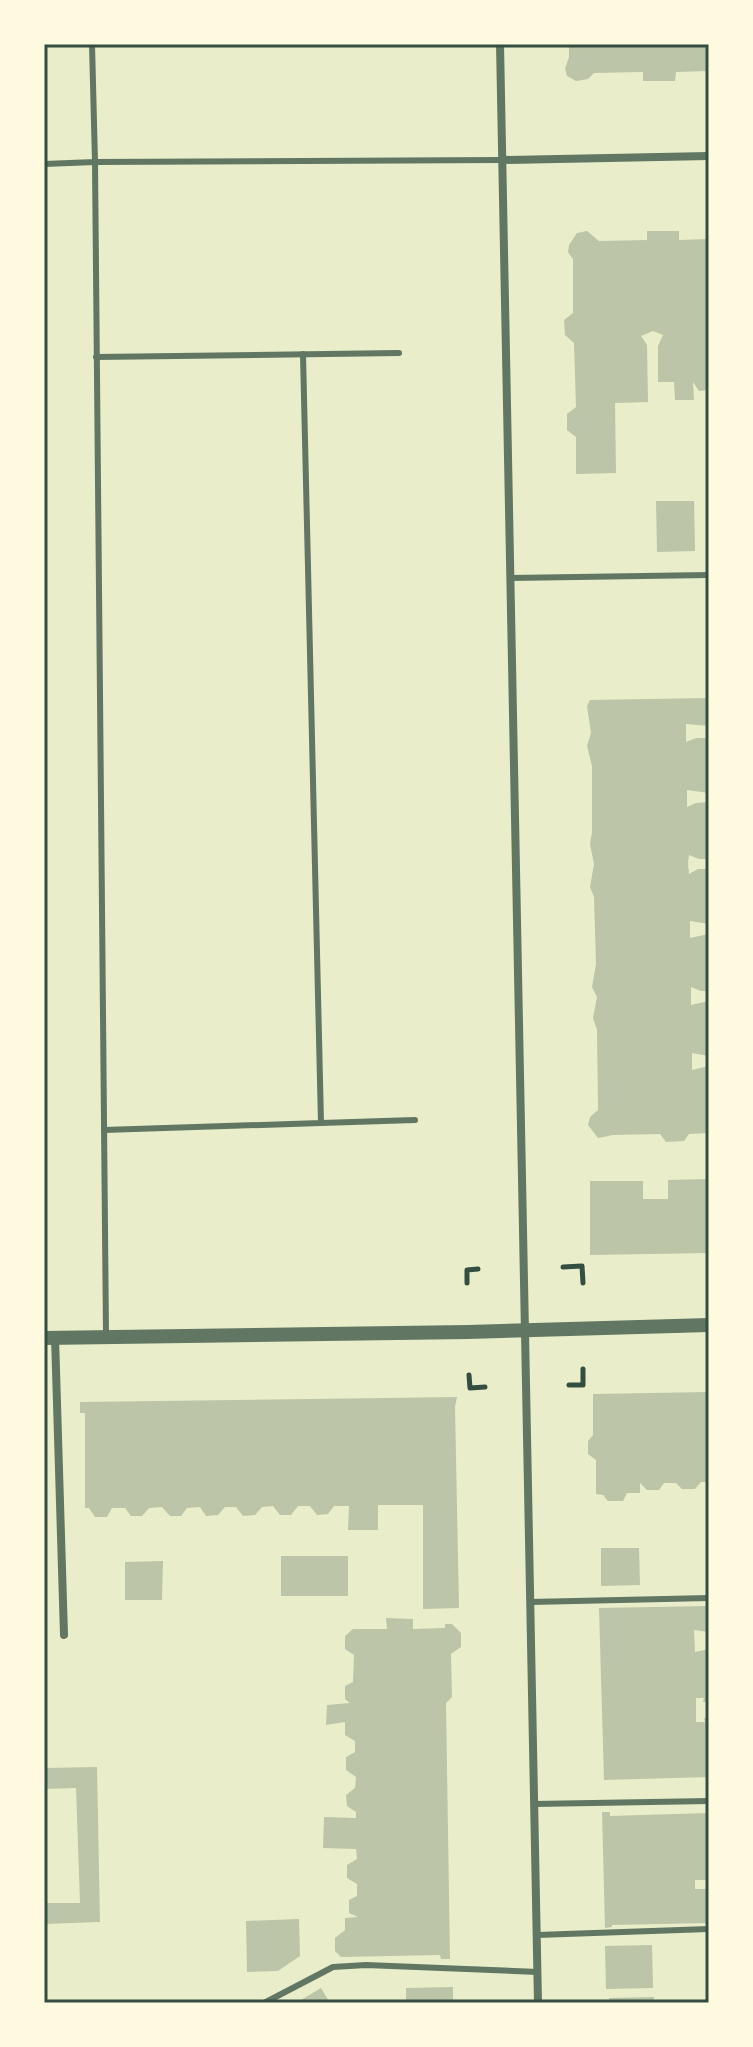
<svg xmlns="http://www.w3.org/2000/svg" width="753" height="2047" font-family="Jost,sans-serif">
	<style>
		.building { fill: #bcc5a7 }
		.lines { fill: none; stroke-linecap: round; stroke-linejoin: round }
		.path { stroke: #344e41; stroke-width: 5 }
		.service { stroke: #617663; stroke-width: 6 }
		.minor { stroke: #617663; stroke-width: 8 }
		.tertiary { stroke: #617663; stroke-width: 14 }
		.neatline { fill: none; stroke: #344e41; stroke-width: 3 }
	</style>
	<rect width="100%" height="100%" fill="#e9edc9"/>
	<!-- building -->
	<g class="building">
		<polygon points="569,44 709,44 709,71 676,72 675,81 643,81 643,72 594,73 588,79 576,81 567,76 565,69 569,57"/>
		<polygon points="587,231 599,241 647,240 647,231 679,231 679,240 709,239 709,390 699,391 693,382 694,400 675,400 674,382 658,382 658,346 663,335 653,331 641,336 647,345 648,402 615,403 616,473 576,474 576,437 567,430 567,414 576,407 574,343 565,335 564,320 573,313 573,259 568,252 569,245 577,233"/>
		<polygon points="656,501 694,501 695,551 657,552"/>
		<polygon points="709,698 709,726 686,724 686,742 696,738 709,738 709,793 687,790 687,807 696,803 709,802 709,859 699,859 689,855 688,863 689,874 698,869 709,869 709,924 690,921 690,938 709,934 709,991 701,991 691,987 691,1005 709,1001 709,1056 692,1053 692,1070 709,1066 709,1133 689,1134 684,1141 666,1142 660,1134 613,1135 598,1138 588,1125 590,1117 598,1110 597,1030 593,1018 597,997 592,987 596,964 594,897 590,887 594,864 590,844 592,832 592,766 587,746 591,733 587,706 590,700"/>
		<polygon points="709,1179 709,1253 590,1255 590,1181 643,1181 643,1199 668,1199 668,1180"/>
		<polygon points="709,1392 709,1482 701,1482 695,1489 682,1489 676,1483 664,1483 659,1490 647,1490 640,1483 640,1493 627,1493 623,1501 608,1501 603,1495 596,1494 596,1460 588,1454 588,1441 593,1435 593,1394"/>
		<polygon points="457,1397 455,1407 459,1608 423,1609 423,1505 378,1505 378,1530 348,1530 349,1506 334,1506 328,1514 317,1515 310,1506 298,1506 291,1515 280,1515 273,1506 262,1507 255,1515 243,1516 236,1507 225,1507 218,1515 206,1516 200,1507 187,1508 181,1516 170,1516 162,1507 149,1508 142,1516 131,1516 125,1508 112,1508 107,1517 95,1517 89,1508 85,1508 85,1413 80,1413 80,1402"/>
		<polygon points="601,1548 639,1548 640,1585 601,1586"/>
		<rect x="281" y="1556" width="67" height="40"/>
		<polygon points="163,1561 162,1600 125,1600 125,1562"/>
		<polygon points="709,1606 709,1632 694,1630 695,1652 709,1649 709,1702 703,1702 704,1698 696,1698 696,1722 705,1722 704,1718 709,1718 709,1777 604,1780 599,1608"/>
		<polygon points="386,1618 413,1619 413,1629 445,1628 445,1624 452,1624 461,1633 461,1647 451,1654 452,1697 446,1703 450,1959 441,1959 440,1955 341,1957 335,1951 335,1938 345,1930 345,1918 358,1917 349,1913 349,1900 357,1896 357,1884 347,1878 347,1865 357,1859 356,1849 323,1848 324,1817 356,1818 356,1812 347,1806 346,1795 355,1788 356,1777 346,1770 346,1757 355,1752 355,1741 345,1735 345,1722 326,1725 327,1705 350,1703 345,1699 345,1686 353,1682 354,1655 345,1649 345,1636 353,1629 387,1629"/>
		<polygon points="97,1767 100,1922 44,1924 44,1903 80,1903 76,1788 44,1789 44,1768"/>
		<polygon points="602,1812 610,1812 610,1816 709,1813 709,1880 695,1880 695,1889 709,1889 709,1923 612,1925 612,1927 605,1928"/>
		<polygon points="299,1919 300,1956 278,1971 247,1972 246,1921"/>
		<polygon points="652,1945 653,1988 606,1989 605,1946"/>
		<polygon points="453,1987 453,2003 406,2003 406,1988"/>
		<polygon points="321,1988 330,2003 296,2003"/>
		<polygon points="654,1997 654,2003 609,2003 609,1998"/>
	</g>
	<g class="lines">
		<!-- path -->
		<g class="path">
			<polyline points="563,1267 582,1266 583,1283"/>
			<polyline points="467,1283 467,1270 478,1269"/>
			<polyline points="469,1375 470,1388 485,1387"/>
			<polyline points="569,1385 583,1385 583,1369"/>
		</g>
		<!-- service -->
		<g class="service">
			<polyline points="44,164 95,162 92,44"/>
			<polyline points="96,357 399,353"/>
			<polyline points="510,578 709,575"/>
			<polyline points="321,1123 415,1120"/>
			<polyline points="104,1130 321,1123 303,354"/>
			<polyline points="106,1335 95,162 502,160"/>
			<polyline points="530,1602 709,1598"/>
			<polyline points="534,1804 709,1801"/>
			<polyline points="537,1935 709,1929"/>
			<polyline points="264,2003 333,1967 366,1965 538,1972"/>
		</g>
		<!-- minor -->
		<g class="minor">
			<polyline points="500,44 538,2003"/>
			<polyline points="502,160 709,156"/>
			<polyline points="55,1337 64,1635"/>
		</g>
		<!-- tertiary -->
		<polyline class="tertiary" points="44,1338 468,1332 709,1325"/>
	</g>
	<!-- border -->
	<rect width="753" height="2047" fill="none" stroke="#fefae0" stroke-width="92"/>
	<rect x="46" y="46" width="661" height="1955" class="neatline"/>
</svg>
